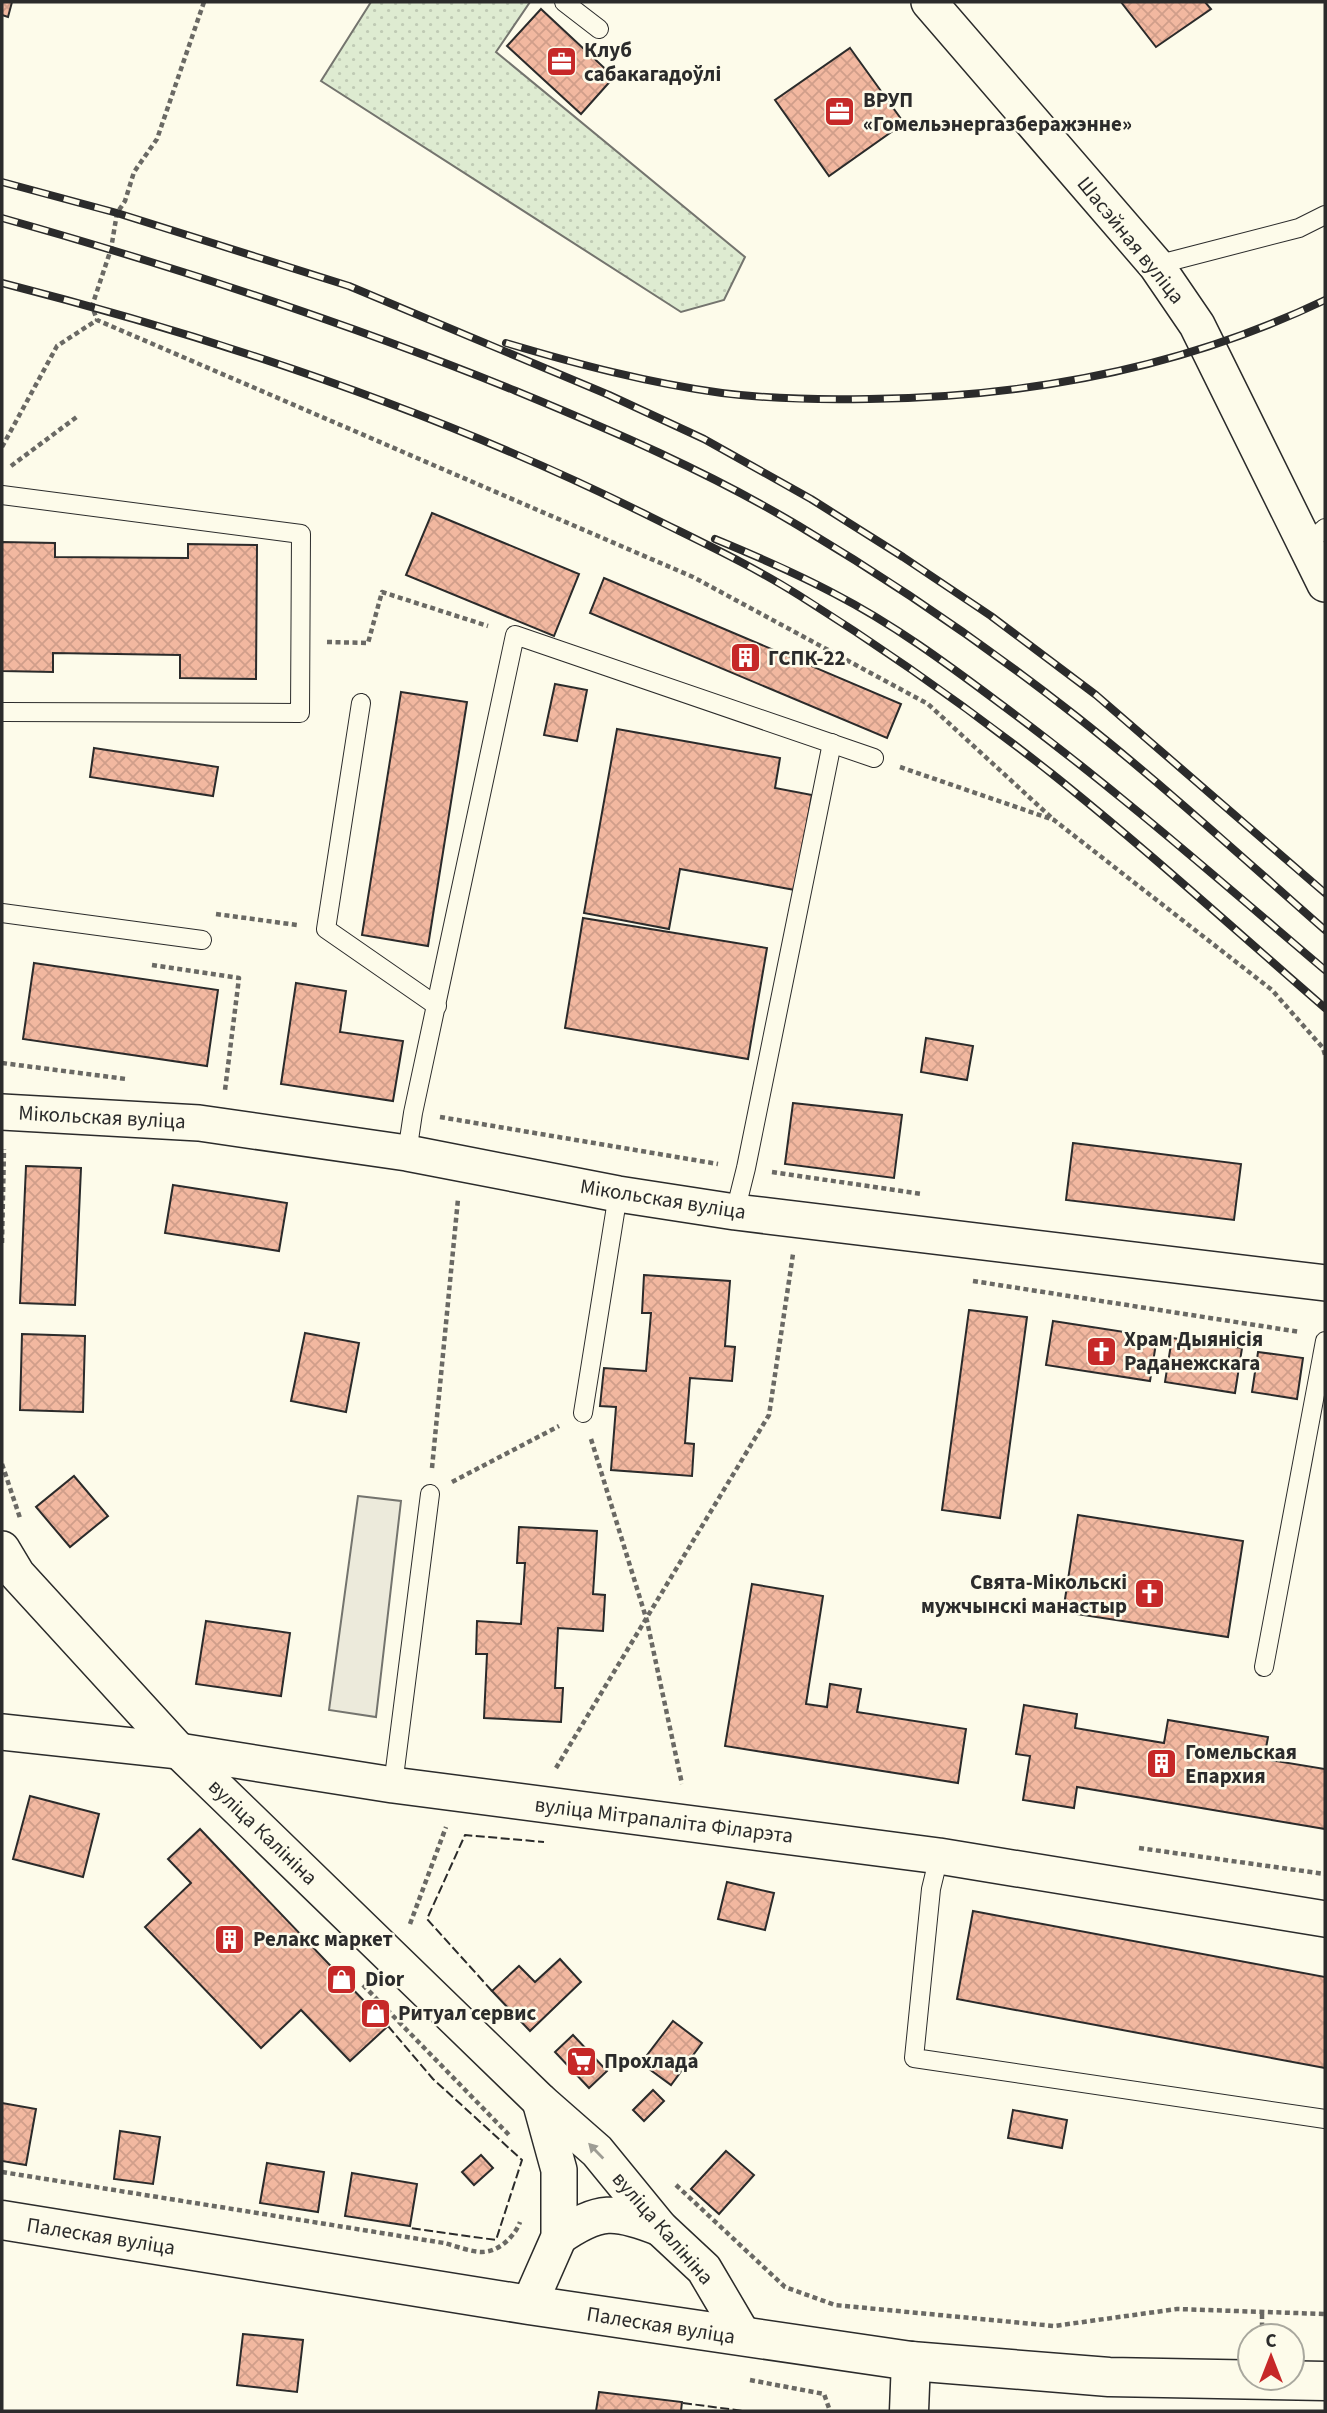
<svg xmlns="http://www.w3.org/2000/svg" width="1327" height="2413" font-family="'Source Sans 3',sans-serif">
	<style>
		.park { fill: url(#park-dots); stroke: #74746e; stroke-width: 2 }
		.parking { fill: #eceadb; stroke: #74746e; stroke-width: 2 }
		.building { fill: url(#building-cross-hatch); stroke: #2b2b2b; stroke-width: 2 }
		.lines { fill: none; stroke-linecap: round; stroke-linejoin: round }
		.service-casing { stroke: #2b2b2b; stroke-width: 20 }
		.minor-casing { stroke: #2b2b2b; stroke-width: 38 }
		.tertiary-casing { stroke: #2b2b2b; stroke-width: 41 }
		.primary-casing { stroke: #2b2b2b; stroke-width: 41 }
		.path { stroke: #6a6964; stroke-width: 4.5; stroke-dasharray: 5 3.5; stroke-linecap: butt }
		.service { stroke: #fdfbea; stroke-width: 18 }
		.minor { stroke: #fdfbea; stroke-width: 35 }
		.tertiary { stroke: #fdfbea; stroke-width: 38 }
		.primary { stroke: #fdfbea; stroke-width: 38 }
		.rail-casing { stroke: #2b2b2b; stroke-width: 8 }
		.rail { stroke: #fdfbea; stroke-width: 5; stroke-dasharray: 16; stroke-linecap: butt }
		.fence { stroke: #2b2b2b; stroke-width: 2; stroke-dasharray: 9 3.5; stroke-linecap: butt }
		.oneway { fill: #9e9d94 }
		.labels { text-anchor: middle; stroke-width: 5; stroke-linejoin: round; paint-order: stroke }
		.poi-label { font-size: 21px; font-weight: bold; fill: #2b2b2b; stroke: #fdfbea; text-anchor: start }
		.street-label { font-size: 21px; fill: #2b2b2b; stroke: #fdfbea }
	</style>
	<defs>
		<pattern id="park-dots" width="8" height="8" patternUnits="userSpaceOnUse" patternTransform="scale(1.75)"><rect width="8" height="8" fill="#deebd1"/><path d="M2 2h.1M6 6h.1" fill="none" stroke="#bfcab4" stroke-width="1.8" stroke-linecap="round"/></pattern>
		<pattern id="building-cross-hatch" width="8" height="8" patternUnits="userSpaceOnUse" patternTransform="scale(1.75)"><rect width="8" height="8" fill="#f2b8a0"/><path d="M0 0l8 8M0 8l8-8" fill="none" stroke="#d09e8a"/></pattern>
	</defs>
	<rect width="100%" height="100%" fill="#fdfbea"/>
	<!-- park -->
	<polygon class="park" points="371,2 530,2 496,52 745,257 724,300 681,312 321,81"/>
	<!-- parking -->
	<polygon class="parking" points="358,1496 401,1501 376,1717 329,1710"/>
	<!-- building -->
	<g class="building">
		<polygon points="2,2 12,2 8,17 2,15"/>
		<polygon points="1121,2 1205,2 1211,9 1156,47"/>
		<polygon points="541,9 614,77 581,114 507,46"/>
		<polygon points="850,48 904,123 829,176 775,100"/>
		<polygon points="432,513 579,574 554,636 406,575"/>
		<polygon points="2,542 55,543 55,557 188,558 188,544 257,545 256,679 180,678 180,655 53,653 53,672 2,671"/>
		<polygon points="604,578 901,704 887,738 590,613"/>
		<polygon points="555,684 587,690 577,741 544,735"/>
		<polygon points="401,692 467,702 428,946 362,935"/>
		<polygon points="617,729 780,758 775,788 812,795 795,890 680,869 669,929 584,913"/>
		<polygon points="94,748 218,767 213,796 90,777"/>
		<polygon points="583,918 767,948 748,1059 565,1028"/>
		<polygon points="34,963 218,990 207,1066 23,1039"/>
		<polygon points="296,983 346,991 340,1032 403,1041 393,1101 281,1084"/>
		<polygon points="926,1038 973,1046 967,1080 921,1072"/>
		<polygon points="793,1103 902,1115 894,1178 785,1164"/>
		<polygon points="1073,1143 1241,1164 1234,1220 1066,1200"/>
		<polygon points="26,1166 81,1168 75,1305 20,1303"/>
		<polygon points="173,1185 287,1203 279,1251 165,1233"/>
		<polygon points="644,1275 730,1281 725,1346 735,1347 732,1381 690,1378 685,1443 694,1444 692,1476 611,1470 616,1407 600,1406 604,1368 646,1371 651,1313 642,1313"/>
		<polygon points="969,1310 1027,1317 1000,1518 942,1510"/>
		<polygon points="1053,1321 1157,1337 1150,1381 1046,1365"/>
		<polygon points="305,1333 359,1343 346,1412 291,1401"/>
		<polygon points="22,1334 85,1336 83,1412 20,1410"/>
		<polygon points="1172,1338 1242,1348 1235,1393 1165,1382"/>
		<polygon points="1258,1352 1303,1358 1297,1399 1252,1392"/>
		<polygon points="74,1476 108,1516 70,1547 36,1507"/>
		<polygon points="1078,1515 1243,1541 1228,1637 1063,1612"/>
		<polygon points="519,1527 597,1531 593,1594 605,1595 603,1631 558,1628 555,1688 563,1688 561,1722 484,1718 487,1654 476,1654 477,1621 521,1624 525,1563 517,1563"/>
		<polygon points="752,1584 823,1596 806,1704 827,1707 830,1684 861,1689 857,1712 966,1729 958,1783 725,1746"/>
		<polygon points="206,1621 290,1633 281,1696 196,1684"/>
		<polygon points="1024,1705 1077,1714 1075,1728 1164,1743 1168,1720 1268,1737 1264,1759 1325,1769 1325,1829 1077,1787 1074,1808 1023,1800 1030,1756 1016,1754"/>
		<polygon points="30,1796 99,1814 83,1877 13,1859"/>
		<polygon points="200,1829 388,2026 350,2061 301,2010 261,2048 145,1927 191,1883 168,1859"/>
		<polygon points="727,1882 774,1893 765,1930 718,1919"/>
		<polygon points="973,1911 1325,1977 1325,2068 957,1999"/>
		<polygon points="560,1959 581,1982 530,2031 492,1991 519,1966 535,1982"/>
		<polygon points="673,2021 702,2043 671,2085 641,2063"/>
		<polygon points="573,2035 607,2071 589,2088 555,2052"/>
		<polygon points="653,2090 664,2101 644,2121 633,2110"/>
		<polygon points="2,2103 36,2109 26,2165 2,2161"/>
		<polygon points="1013,2110 1067,2120 1062,2148 1008,2138"/>
		<polygon points="120,2131 160,2137 153,2184 114,2179"/>
		<polygon points="726,2151 754,2175 719,2214 691,2189"/>
		<polygon points="481,2155 493,2168 474,2185 462,2172"/>
		<polygon points="267,2163 324,2172 318,2212 260,2203"/>
		<polygon points="352,2173 417,2184 410,2226 345,2216"/>
		<polygon points="243,2334 303,2340 297,2392 237,2385"/>
		<polygon points="599,2392 682,2402 681,2411 596,2411"/>
	</g>
	<g class="lines">
		<defs>
			<g id="service">
				<polyline points="564,2 599,29"/>
				<polyline points="1156,265 1299,228 1325,215"/>
				<polyline points="2,495 301,534 300,713 2,712"/>
				<polyline points="1305,546 1325,528"/>
				<polyline points="361,703 326,929 437,1006"/>
				<polyline points="2,913 202,940"/>
				<polyline points="407,1153 413,1113 515,635 874,758"/>
				<polyline points="735,1212 746,1168 832,743"/>
				<polyline points="583,1413 618,1194"/>
				<polyline points="1264,1667 1325,1341"/>
				<polyline points="393,1785 430,1494"/>
				<polyline points="939,1856 931,1889 914,2058 1325,2119"/>
			</g>
			<g id="minor">
				<polyline points="929,2 1156,265 1197,325 1325,584"/>
				<polyline points="2,1112 199,1123 407,1153 618,1194 735,1212 1325,1283"/>
				<polyline points="2,1549 17,1574 179,1751 540,2101 597,2151 660,2228 704,2269 744,2337"/>
				<polyline points="2,1732 179,1751 393,1785 939,1856 1325,1919"/>
				<path d="M 559,2237 C 599,2209 615,2210 660,2228"/>
				<polyline points="529,2305 559,2237 559,2170 540,2101"/>
			</g>
			<polyline id="tertiary" points="909,2411 911,2361"/>
			<polyline id="primary" points="2,2220 529,2305 911,2361 1109,2377 1325,2381"/>
		</defs>
		<!-- service casing -->
		<use href="#service" class="service-casing"/>
		<!-- minor casing -->
		<use href="#minor" class="minor-casing"/>
		<!-- tertiary casing -->
		<use href="#tertiary" class="tertiary-casing"/>
		<!-- primary casing -->
		<use href="#primary" class="primary-casing"/>
		<!-- path -->
		<g class="path">
			<polyline points="204,2 157,139 134,172 125,201 117,213 111,249 92,306 97,320 693,577 928,704 1054,820"/>
			<polyline points="2,447 57,346 97,320"/>
			<polyline points="11,466 78,416"/>
			<polyline points="327,642 368,643 382,592 488,626"/>
			<polyline points="900,767 1054,820 1272,990 1323,1048 1325,1055"/>
			<polyline points="216,914 297,925"/>
			<polyline points="152,965 239,978 225,1090"/>
			<polyline points="2,1063 126,1079"/>
			<polyline points="440,1117 718,1164"/>
			<polyline points="772,1172 922,1194"/>
			<polyline points="2,1243 4,1149"/>
			<polyline points="973,1281 1300,1332"/>
			<polyline points="591,1439 647,1621 682,1784"/>
			<polyline points="2,1464 20,1518"/>
			<polyline points="432,1468 458,1199"/>
			<polyline points="452,1482 559,1426"/>
			<polyline points="556,1768 769,1415 793,1254"/>
			<polyline points="1139,1848 1325,1874"/>
			<polyline points="410,1924 446,1827"/>
			<polyline points="363,1985 511,2137"/>
			<path d="M 2,2172 L 444,2243 C 456,2246 471,2252 482,2252 C 499,2252 515,2236 520,2222"/>
			<polyline points="676,2185 785,2287 835,2305 1054,2326 1177,2309 1325,2314"/>
			<polyline points="1262,2336 1262,2312"/>
			<polyline points="750,2380 824,2394 830,2411"/>
		</g>
		<!-- service -->
		<use href="#service" class="service"/>
		<!-- minor -->
		<use href="#minor" class="minor"/>
		<!-- tertiary -->
		<use href="#tertiary" class="tertiary"/>
		<!-- primary -->
		<use href="#primary" class="primary"/>
		<defs>
			<g id="rail">
				<polyline points="2,182 117,213 349,286 609,395 704,439 811,499 903,557 991,616 1096,695 1325,893"/>
				<path d="M 2,218 C 176,267 348,323 516,391 C 613,431 709,472 799,526 C 895,583 988,647 1076,716 C 1162,784 1243,858 1325,930"/>
				<path d="M 2,283 C 225,340 445,414 651,517 C 701,542 753,566 800,596 C 886,650 971,710 1051,773 C 1145,848 1234,929 1325,1008"/>
				<path d="M 506,343 C 577,364 648,383 722,393 C 770,399 820,400 869,399 C 1026,397 1183,368 1325,300"/>
				<path d="M 715,539 C 756,556 796,573 835,594 C 893,624 946,663 998,702 C 1112,786 1218,879 1325,970"/>
			</g>
		</defs>
		<!-- rail casing -->
		<use href="#rail" class="rail-casing"/>
		<!-- rail -->
		<use href="#rail" class="rail"/>
		<!-- fence -->
		<g class="fence">
			<polyline points="492,1991 427,1919 465,1835 544,1842"/>
			<polyline points="388,2026 433,2079 522,2160 496,2240 410,2228"/>
			<polyline points="683,2403 744,2411"/>
		</g>
	</g>
	<!-- one-way arrows -->
	<defs><path id="oneway-solid" d="M-6-.8H1V-3.2L6.5 0L1 3.2V.8H-6Z" transform="scale(1.75)"/></defs>
	<use class="oneway" href="#oneway-solid" transform="translate(596 2151) rotate(-134)"/>
	<!-- icons -->
	<defs>
		<symbol id="office-square" viewBox="-11 -11 22 22"><rect x="-9" y="-9" width="18" height="18" rx="4" fill="#c62828" stroke="#fdfbea"/><path d="M-6-3h4V-5.5h4V-3h4V5H-6ZM-1-4.5V-3h2v-1.5ZM-6 0V1H6V0Z" fill="#fff"/></symbol>
		<symbol id="building-square" viewBox="-11 -11 22 22"><rect x="-9" y="-9" width="18" height="18" rx="4" fill="#c62828" stroke="#fdfbea"/><path d="M-4-6H4V6H1V3H-1V6H-4ZM-2.5-4.3h1.7v1.8h-1.7ZM.8-4.3h1.7v1.8H.8ZM-2.5-1h1.7V.8h-1.7ZM.8-1h1.7V.8H.8Z" fill="#fff"/></symbol>
		<symbol id="church-square" viewBox="-11 -11 22 22"><rect x="-9" y="-9" width="18" height="18" rx="4" fill="#c62828" stroke="#fdfbea"/><path d="M-1.2-6h2.4v3.5h3.3v2.4h-3.3V6h-2.4V-.1h-3.3v-2.4h3.3Z" fill="#fff"/></symbol>
		<symbol id="shop-square" viewBox="-11 -11 22 22"><rect x="-9" y="-9" width="18" height="18" rx="4" fill="#c62828" stroke="#fdfbea"/><path d="M-5-2.5h2.3a2.7 3.5 0 0 1 5.4 0H5L5.5 6h-11ZM-1.5-2.5h3a1.5 2.3 0 0 0-3 0Z" fill="#fff"/></symbol>
		<symbol id="supermarket-square" viewBox="-11 -11 22 22"><rect x="-9" y="-9" width="18" height="18" rx="4" fill="#c62828" stroke="#fdfbea"/><path d="M-6-5.5h2.5l.6 2H6L4.5 2H-2.5L-4.4-4H-6ZM-1.5 3.2a1.3 1.3 0 1 0 .1 0ZM3 3.2a1.3 1.3 0 1 0 .1 0Z" fill="#fff"/></symbol>
	</defs>
	<g fill-rule="evenodd">
		<use href="#office-square" x="544" y="44" width="35" height="35"/>
		<use href="#office-square" x="822" y="94" width="35" height="35"/>
		<use href="#building-square" x="728" y="640" width="35" height="35"/>
		<use href="#church-square" x="1084" y="1334" width="35" height="35"/>
		<use href="#church-square" x="1132" y="1576" width="35" height="35"/>
		<use href="#building-square" x="1144" y="1746" width="35" height="35"/>
		<use href="#building-square" x="212" y="1922" width="35" height="35"/>
		<use href="#shop-square" x="324" y="1962" width="35" height="35"/>
		<use href="#shop-square" x="358" y="1996" width="35" height="35"/>
		<use href="#supermarket-square" x="564" y="2044" width="35" height="35"/>
	</g>
	<g class="labels">
		<!-- poi labels -->
		<g class="poi-label">
			<text x="584" y="57">Клуб<tspan x="584" dy="24">сабакагадоўлі</tspan></text>
			<text x="863" y="107">ВРУП<tspan x="863" dy="24">«Гомельэнергазберажэнне»</tspan></text>
			<text x="768" y="665">ГСПК-22</text>
			<text x="1124" y="1346">Храм Дыянісія<tspan x="1124" dy="24">Раданежскага</tspan></text>
			<text x="1127" y="1589" text-anchor="end">Свята-Мікольскі<tspan x="1127" dy="24">мужчынскі манастыр</tspan></text>
			<text x="1185" y="1759">Гомельская<tspan x="1185" dy="24">Епархия</tspan></text>
			<text x="253" y="1946">Релакс маркет</text>
			<text x="365" y="1986">Dior</text>
			<text x="398" y="2020">Ритуал сервис</text>
			<text x="604" y="2068">Прохлада</text>
		</g>
		<!-- street labels -->
		<g class="street-label">
			<text transform="translate(1131 240) rotate(51)" y="7">Шасэйная вуліца</text>
			<text transform="translate(102 1117) rotate(3)" y="7">Мікольская вуліца</text>
			<text transform="translate(663 1199) rotate(9)" y="7">Мікольская вуліца</text>
			<text transform="translate(664 1820) rotate(7)" y="7">вуліца Мітрапаліта Філарэта</text>
			<text transform="translate(263 1832) rotate(44)" y="7">вуліца Калініна</text>
			<text transform="translate(663 2228) rotate(49)" y="7">вуліца Калініна</text>
			<text transform="translate(101 2236) rotate(9)" y="7">Палеская вуліца</text>
			<text transform="translate(661 2325) rotate(9)" y="7">Палеская вуліца</text>
		</g>
	</g>
	<!-- border -->
	<rect width="1327" height="2413" fill="none" stroke="#2b2b2b" stroke-width="7"/>
	<!-- north arrow -->
	<g transform="translate(1271 2357)"><circle r="33" fill="#fdfbea" stroke="#a9a89e" stroke-width="2"/>
	<path d="M0-5L12 26L0 18L-12 26Z" fill="#c62828"/>
	<text y="-10" font-size="19" font-weight="bold" text-anchor="middle" fill="#2b2b2b">С</text>
	</g>
</svg>
